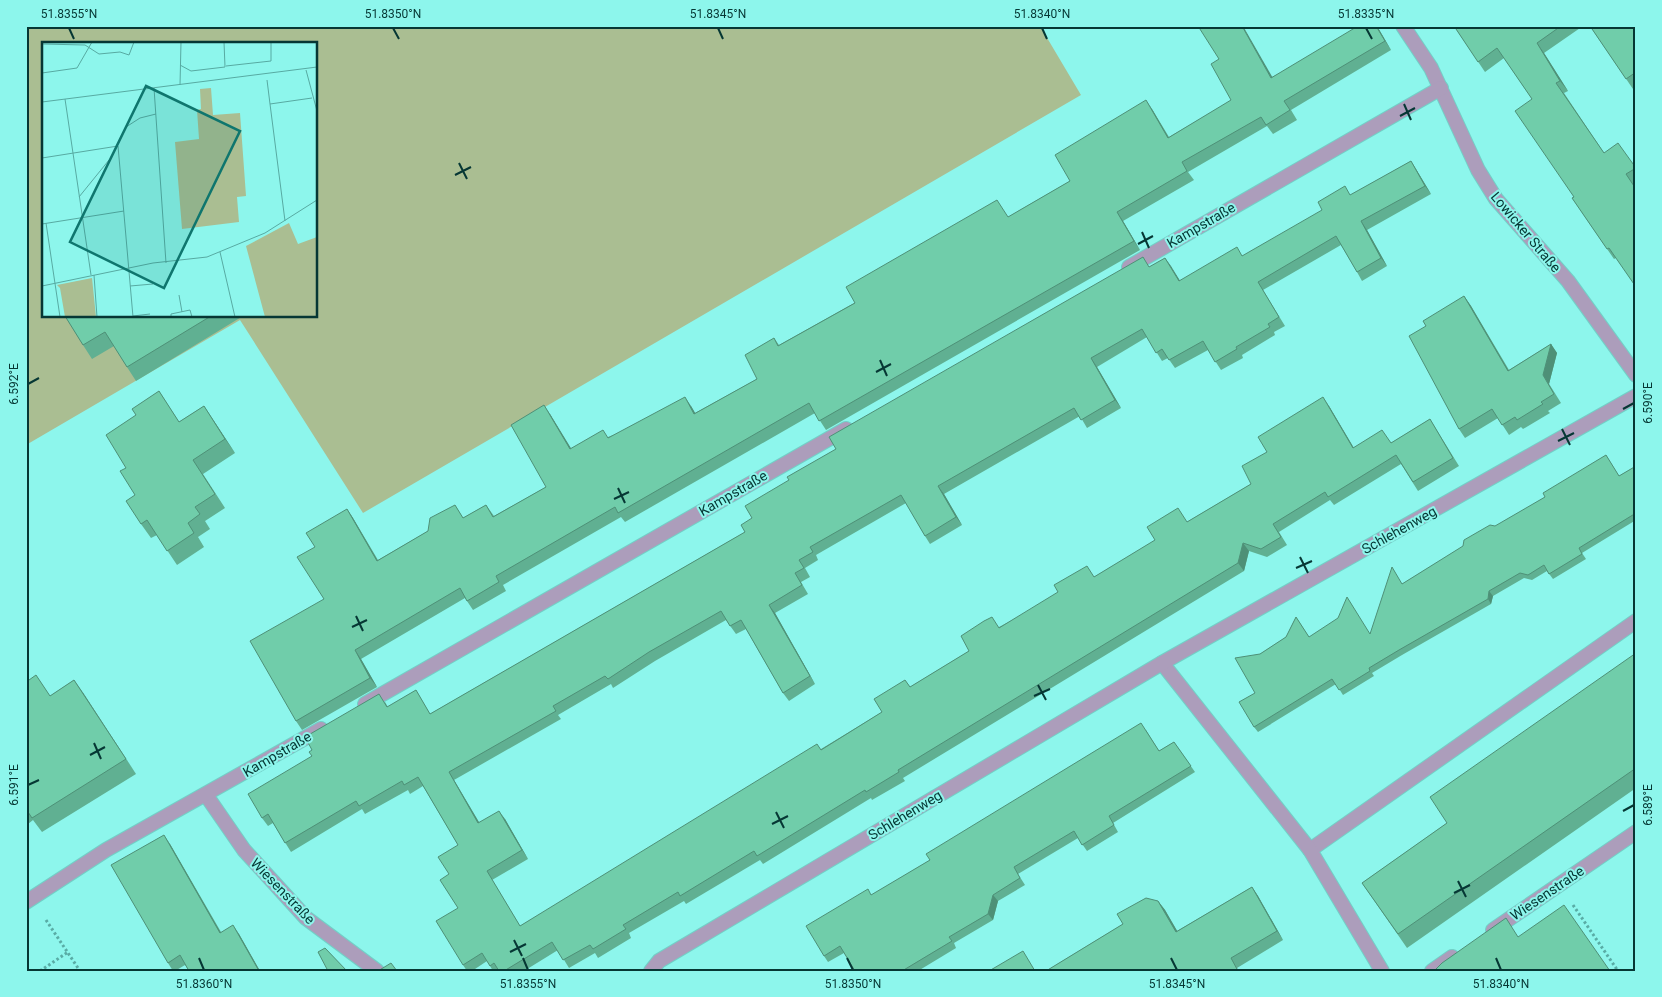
<svg xmlns="http://www.w3.org/2000/svg" width="1662" height="997" font-family="Roboto,sans-serif">
	<style>
		.green { fill: #aabe92; fill-rule: evenodd }
		.lines { fill: none; stroke-linecap: round; stroke-linejoin: round }
		.service-casing { stroke: #72d0c7; stroke-width: 16 }
		.minor-casing { stroke: #72d0c7; stroke-width: 16 }
		.path { stroke: #59aca5; stroke-width: 3; stroke-dasharray: 2.5 2.5; stroke-linecap: butt }
		.service { stroke: #ac9dbb; stroke-width: 14 }
		.minor { stroke: #ac9dbb; stroke-width: 14 }
		.wall { fill: #60b092 }
		.shaded-wall { fill: #4e9077 }
		.building { fill: #70cdaa; stroke: #4e9077 }
		.ticks { fill: none; stroke: #063734; stroke-width: 2 }
		.labels { text-anchor: middle; stroke-width: 4; stroke-linejoin: round; paint-order: stroke }
		.street-label { font-size: 14px; fill: #063734; stroke: #8df6ec }
		.inset-road { fill: none; stroke: #57aaa2; stroke-width: 1 }
		.view { fill: #0f766e; fill-opacity: 0.15; stroke: #0f766e; stroke-width: 2.5 }
		.inset-edge { fill: none; stroke: #063734; stroke-width: 2.5 }
		.neatline { fill: none; stroke: #063734; stroke-width: 2 }
		.ticks-label { font-size: 12px; text-anchor: middle; fill: #063734 }
	</style>
	<rect width="100%" height="100%" fill="#8df6ec"/>
	<!-- green -->
	<path class="green" d="M 26,26 L 1040,26 L 1081,95 L 363,513 L 240,320 L 26,445 ZM 44,44 L 316,44 L 316,316 L 44,316 Z"/>
	<g class="lines">
		<defs>
			<polyline id="service" points="1310,850 1636,621"/>
			<g id="minor">
				<polyline points="1403,26 1431,68 1478,170 1496,199 1568,281 1636,375"/>
				<polyline points="1129,267 1441,88"/>
				<polyline points="1162,663 1310,850 1382,971"/>
				<polyline points="365,704 846,429"/>
				<polyline points="206,795 244,850 306,918 377,971"/>
				<polyline points="26,902 106,850 321,729"/>
				<polyline points="1493,930 1636,832"/>
				<polyline points="651,971 659,961 1162,663 1636,396"/>
				<polyline points="1432,971 1452,957"/>
			</g>
		</defs>
		<!-- service casing -->
		<use href="#service" class="service-casing"/>
		<!-- minor casing -->
		<use href="#minor" class="minor-casing"/>
		<!-- path -->
		<g class="path">
			<polyline points="1573,905 1618,971"/>
			<polyline points="46,920 80,971"/>
			<polyline points="40,971 68,952"/>
		</g>
		<!-- service -->
		<use href="#service" class="service"/>
		<!-- minor -->
		<use href="#minor" class="minor"/>
	</g>
	<!-- wall -->
	<g class="wall">
		<polygon points="1377,26 1391,50 1291,110 1297,120 1273,134 1267,126 1188,172 1194,180 1123,221 1140,250 826,430 815,413 625,522 621,517 503,585 506,591 473,610 465,598 361,659 377,687 302,730 296,721 324,599 315,547 347,509 353,518 378,560 428,531 455,505 463,518 486,505 494,516 546,487 550,414 571,449 608,437 691,406 695,413 757,379 774,338 779,345 1008,217 1070,181 1152,109 1169,137 1272,77"/>
		<polygon points="1454,26 1583,26 1544,53 1568,91 1564,93 1604,153 1636,167 1636,183 1633,185 1616,258 1614,259 1572,198 1574,197 1532,99 1504,58 1485,72"/>
		<polygon points="1590,26 1636,28 1636,87 1633,89"/>
		<polygon points="1411,161 1431,194 1367,230 1387,266 1362,281 1357,272 1341,245 1263,290 1285,326 1274,332 1275,335 1242,355 1243,358 1221,370 1208,350 1175,368 1168,358 1162,361 1147,337 1097,367 1121,408 1087,428 1080,416 944,494 962,525 930,544 925,536 906,503 816,555 818,560 805,568 810,577 801,582 808,594 775,613 815,684 789,701 783,693 746,629 736,634 726,620 655,661 613,688 611,684 558,715 561,719 454,780 479,822 505,819 528,859 492,880 520,926 821,749 882,712 905,680 910,687 969,651 999,627 1094,577 1251,484 1267,452 1329,406 1354,448 1391,443 1430,419 1459,466 1418,491 1401,464 1334,505 1330,500 1279,532 1287,545 1267,557 1249,551 1244,571 903,778 905,781 872,800 871,798 763,864 760,860 686,904 684,901 629,933 631,938 598,958 595,953 569,968 558,950 524,971 493,971 487,961 472,971 467,971 463,965 458,908 449,874 458,845 423,786 410,794 408,790 365,814 362,809 291,852 273,823 268,826 262,818 312,756 385,702 388,707 416,690 430,714 745,532 1150,267 1165,258 1180,281 1243,256"/>
		<polygon points="1464,296 1471,306 1509,370 1551,344 1557,353 1549,384 1561,403 1548,411 1550,413 1523,429 1521,427 1509,435 1498,418 1465,438 1459,429 1426,326"/>
		<polygon points="65,316 243,316 136,381 127,367 114,346 92,359 83,345"/>
		<polygon points="159,391 179,422 204,406 235,453 203,474 225,508 205,521 210,529 198,537 204,547 177,565 157,535 151,538 141,524 135,495 126,468 136,415"/>
		<polygon points="1606,455 1619,476 1636,466 1636,520 1582,553 1586,559 1553,579 1547,571 1532,580 1524,578 1493,596 1491,604 1402,655 1372,673 1374,676 1343,695 1336,684 1258,732 1254,727 1255,693 1260,654 1286,637 1296,617 1309,637 1370,634 1402,584 1545,497"/>
		<polygon points="1636,653 1636,788 1407,948 1362,883 1447,823"/>
		<polygon points="26,675 29,680 50,696 74,680 136,774 42,832 33,820 28,824 26,821"/>
		<polygon points="1146,730 1159,751 1174,742 1195,772 1113,823 1118,832 1087,851 1078,838 1018,874 1025,885 998,901 993,920 954,943 956,948 918,971 855,971 844,953 828,962 824,956 872,895"/>
		<polygon points="170,844 221,932 239,934 260,971 189,971 185,965 175,971 173,971 168,963"/>
		<polygon points="1252,887 1258,896 1283,940 1237,968 1239,971 1046,971 1123,924 1158,901 1165,910 1177,931"/>
	</g>
	<!-- shaded-wall -->
	<g class="shaded-wall">
		<polygon points="1242,26 1243,26 1278,87 1271,78"/>
		<polygon points="1376,26 1377,26 1391,50 1385,41"/>
		<polygon points="1537,43 1544,53 1568,91 1560,81"/>
		<polygon points="1146,100 1152,109 1174,147 1168,138"/>
		<polygon points="1411,161 1416,169 1431,194 1425,186"/>
		<polygon points="1117,212 1123,221 1140,250 1134,241"/>
		<polygon points="1361,221 1367,230 1387,266 1381,258"/>
		<polygon points="1165,258 1171,266 1185,289 1179,281"/>
		<polygon points="1464,296 1471,306 1514,380 1508,371"/>
		<polygon points="1551,344 1557,353 1549,384 1561,403 1543,375"/>
		<polygon points="1091,358 1097,367 1121,408 1115,400"/>
		<polygon points="685,397 691,406 701,423 694,414"/>
		<polygon points="1323,397 1329,406 1359,457 1353,448"/>
		<polygon points="544,405 550,414 577,458 570,449"/>
		<polygon points="204,406 214,421 235,453 225,439"/>
		<polygon points="938,486 944,494 962,525 956,517"/>
		<polygon points="347,509 353,518 383,570 377,561"/>
		<polygon points="1243,543 1249,551 1244,571 1238,563"/>
		<polygon points="1489,591 1493,596 1491,604 1488,599"/>
		<polygon points="769,605 775,613 815,684 810,676"/>
		<polygon points="355,650 361,659 377,687 370,678"/>
		<polygon points="74,680 84,694 136,774 126,759"/>
		<polygon points="449,772 454,780 484,831 478,823"/>
		<polygon points="499,811 505,819 528,859 522,850"/>
		<polygon points="164,835 170,844 226,942 220,933"/>
		<polygon points="1252,887 1258,896 1283,940 1277,931"/>
		<polygon points="993,895 998,901 993,920 988,914"/>
		<polygon points="1158,901 1165,910 1183,941 1176,932"/>
		<polygon points="233,925 239,934 260,971 259,971"/>
	</g>
	<!-- building -->
	<g class="building">
		<polygon points="1198,26 1242,26 1271,78 1358,26 1376,26 1385,41 1284,101 1290,110 1266,125 1261,117 1182,162 1187,171 1117,212 1134,241 819,421 809,403 618,513 615,507 496,576 499,582 467,601 460,588 355,650 370,678 296,721 250,641 324,599 297,557 315,547 306,533 347,509 377,561 428,531 430,518 455,505 463,518 486,505 493,517 546,487 511,425 544,405 570,449 603,430 608,438 685,397 694,414 757,379 745,355 774,338 778,346 855,303 846,287 997,200 1008,217 1070,181 1055,155 1146,100 1168,138 1231,100 1211,64 1219,59"/>
		<polygon points="1454,26 1561,26 1537,43 1560,81 1556,83 1604,153 1618,143 1636,168 1626,174 1636,189 1636,287 1609,248 1607,249 1572,198 1574,197 1515,111 1532,99 1497,48 1478,62"/>
		<polygon points="1590,26 1634,26 1636,29 1636,72 1626,79"/>
		<polygon points="1411,161 1425,186 1361,221 1381,258 1357,272 1336,236 1258,282 1279,317 1268,324 1270,327 1236,347 1237,349 1215,362 1203,341 1169,360 1162,349 1156,353 1142,329 1091,358 1115,400 1081,420 1074,408 938,486 956,517 925,536 901,495 810,547 813,552 799,560 804,568 795,573 802,585 769,605 810,676 783,693 741,620 730,626 721,611 649,652 608,679 605,676 553,706 556,711 449,772 478,823 499,811 522,850 487,871 520,926 817,744 821,750 882,712 874,699 905,680 910,687 969,651 961,636 984,621 992,617 999,628 1058,592 1054,585 1087,566 1094,577 1155,540 1147,527 1178,508 1187,522 1251,484 1242,466 1267,452 1258,437 1323,397 1353,448 1382,430 1391,443 1430,419 1453,458 1413,482 1396,455 1328,497 1325,492 1273,524 1281,537 1261,549 1243,543 1238,563 898,770 899,772 866,792 865,790 757,856 754,851 680,896 678,892 623,925 626,929 593,949 590,945 563,960 552,942 504,971 499,971 494,963 490,966 482,953 463,965 436,921 458,908 440,880 449,874 438,857 458,845 418,777 404,785 402,781 359,806 356,801 285,843 268,814 262,818 248,794 312,756 309,752 312,750 305,737 379,694 387,707 416,690 430,714 745,532 741,525 752,518 745,506 789,480 787,477 836,449 829,437 1143,257 1149,267 1165,258 1179,281 1237,247 1242,256 1322,210 1318,202 1345,186 1350,195"/>
		<polygon points="1464,296 1508,371 1551,344 1543,375 1554,394 1541,402 1543,404 1517,420 1515,417 1502,425 1492,409 1459,429 1409,336 1426,326 1423,321"/>
		<polygon points="65,316 211,316 127,367 105,332 83,345"/>
		<polygon points="159,391 179,422 204,406 225,439 193,460 215,494 195,507 200,514 188,523 194,533 167,551 147,520 141,524 126,501 135,495 120,471 126,468 106,435 136,415 132,409"/>
		<polygon points="1606,455 1619,476 1636,466 1636,513 1579,548 1582,554 1549,574 1544,565 1528,575 1520,573 1489,591 1488,599 1399,650 1369,668 1370,671 1339,690 1332,679 1254,727 1239,702 1255,693 1235,658 1260,654 1286,637 1296,617 1309,637 1338,618 1347,597 1370,634 1392,567 1402,584 1463,546 1464,540 1490,525 1495,526 1545,497 1543,493"/>
		<polygon points="1636,653 1636,768 1398,934 1362,883 1447,823 1430,797"/>
		<polygon points="36,675 50,696 74,680 126,759 32,818 26,809 26,676 29,680"/>
		<polygon points="1141,723 1159,751 1174,742 1191,766 1109,816 1114,825 1082,845 1074,831 1014,867 1020,878 993,895 988,914 949,937 952,941 902,971 855,971 840,946 824,956 806,926 868,889 871,895 930,860 926,854"/>
		<polygon points="164,835 220,933 233,925 259,971 189,971 180,955 168,963 111,865"/>
		<polygon points="1252,887 1277,931 1231,958 1238,971 1046,971 1123,924 1117,914 1146,898 1158,901 1176,932"/>
		<polygon points="1564,905 1610,971 1436,971 1436,969 1442,963 1506,918 1518,937"/>
		<polygon points="325,948 347,971 328,971 318,952"/>
		<polygon points="1023,951 1035,971 989,971"/>
		<polygon points="391,963 397,971 378,971"/>
	</g>
	<!-- ticks -->
	<path class="ticks" d="M 69,28 L 74,39M 393,28 L 399,39M 718,28 L 723,39M 1042,28 L 1047,39M 1366,28 L 1372,39M 1404,104 L 1411,120M 1400,116 L 1415,108M 459,163 L 467,179M 455,175 L 471,167M 1142,232 L 1149,248M 1138,244 L 1153,236M 880,360 L 887,376M 876,372 L 891,364M 28,384 L 39,378M 1623,409 L 1634,403M 1562,429 L 1570,445M 1558,441 L 1574,433M 618,488 L 625,503M 614,499 L 629,492M 1300,557 L 1308,573M 1296,568 L 1312,561M 356,616 L 363,631M 352,627 L 367,620M 1038,685 L 1046,700M 1034,696 L 1050,689M 94,743 L 101,759M 90,755 L 105,747M 28,785 L 39,780M 1623,811 L 1634,805M 776,812 L 784,828M 772,824 L 788,816M 1458,881 L 1466,897M 1454,893 L 1470,885M 514,940 L 522,956M 510,952 L 526,944M 199,958 L 204,970M 523,958 L 528,970M 847,958 L 853,970M 1171,958 L 1177,970M 1496,958 L 1501,970"/>
	<g class="labels">
		<!-- street labels -->
		<g class="street-label">
			<text transform="translate(1201 225) rotate(-30)" y="5">Kampstraße</text>
			<text transform="translate(1526 232) rotate(50)" y="5">Lowicker Straße</text>
			<text transform="translate(733 493) rotate(-30)" y="5">Kampstraße</text>
			<text transform="translate(1399 530) rotate(-29)" y="5">Schlehenweg</text>
			<text transform="translate(277 754) rotate(-30)" y="5">Kampstraße</text>
			<text transform="translate(905 815) rotate(-31)" y="5">Schlehenweg</text>
			<text transform="translate(283 891) rotate(46)" y="5">Wiesenstraße</text>
			<text transform="translate(1547 893) rotate(-34)" y="5">Wiesenstraße</text>
		</g>
	</g>
	<!-- overview -->
	<g transform="translate(42 42)">
		<rect width="275" height="275" fill="#8df6ec"/>
		<path d="M 169,46 L 171,73 L 198,71 L 204,154 L 195,155 L 197,180 L 140,187 L 133,100 L 157,97 L 155,68 L 159,67 L 158,47 ZM 247,181 L 256,202 L 275,195 L 275,275 L 223,275 L 204,204 ZM 50,236 L 54,275 L 23,275 L 18,246 L 15,243 Z" fill="#aabe92"/>
		<path class="inset-road" d="M 0,2 L 43,3 L 57,12 L 78,10 L 87,13 L 92,0M 138,23 L 149,29 L 183,25 L 182,0M 184,24 L 229,19 L 229,0M 264,28 L 275,69M 0,31 L 35,26 L 50,0M 225,38 L 228,62M 138,43 L 139,0M 112,46 L 124,221M 23,57 L 49,233M 0,60 L 275,25M 84,85 L 98,76 L 114,72M 0,116 L 76,104 L 91,275M 37,155 L 67,118M 243,179 L 228,62 L 270,56M 4,181 L 18,275M 0,182 L 82,169M 178,210 L 193,275M 52,233 L 55,275M 0,244 L 111,221 L 165,215 L 223,191 L 275,158M 88,244 L 111,242M 137,253 L 140,270M 91,274 L 108,272M 129,275 L 129,272 L 148,268 L 150,275"/>
		<path class="view" d="M 104,44 L 198,89 L 122,246 L 28,200 Z"/>
		<rect width="275" height="275" class="inset-edge"/>
	</g>
	<!-- border -->
	<rect width="1662" height="997" fill="none" stroke="#8df6ec" stroke-width="55"/>
	<rect x="28" y="28" width="1606" height="942" class="neatline"/>
	<g class="ticks-label">
		<text x="69" y="18">51.8355°N</text>
		<text x="393" y="18">51.8350°N</text>
		<text x="718" y="18">51.8345°N</text>
		<text x="1042" y="18">51.8340°N</text>
		<text x="1366" y="18">51.8335°N</text>
		<text transform="translate(14 384) rotate(-90)" y="4">6.592°E</text>
		<text transform="translate(1648 403) rotate(-90)" y="4">6.590°E</text>
		<text transform="translate(14 785) rotate(-90)" y="4">6.591°E</text>
		<text transform="translate(1648 805) rotate(-90)" y="4">6.589°E</text>
		<text x="204" y="988">51.8360°N</text>
		<text x="528" y="988">51.8355°N</text>
		<text x="853" y="988">51.8350°N</text>
		<text x="1177" y="988">51.8345°N</text>
		<text x="1501" y="988">51.8340°N</text>
	</g>
</svg>
